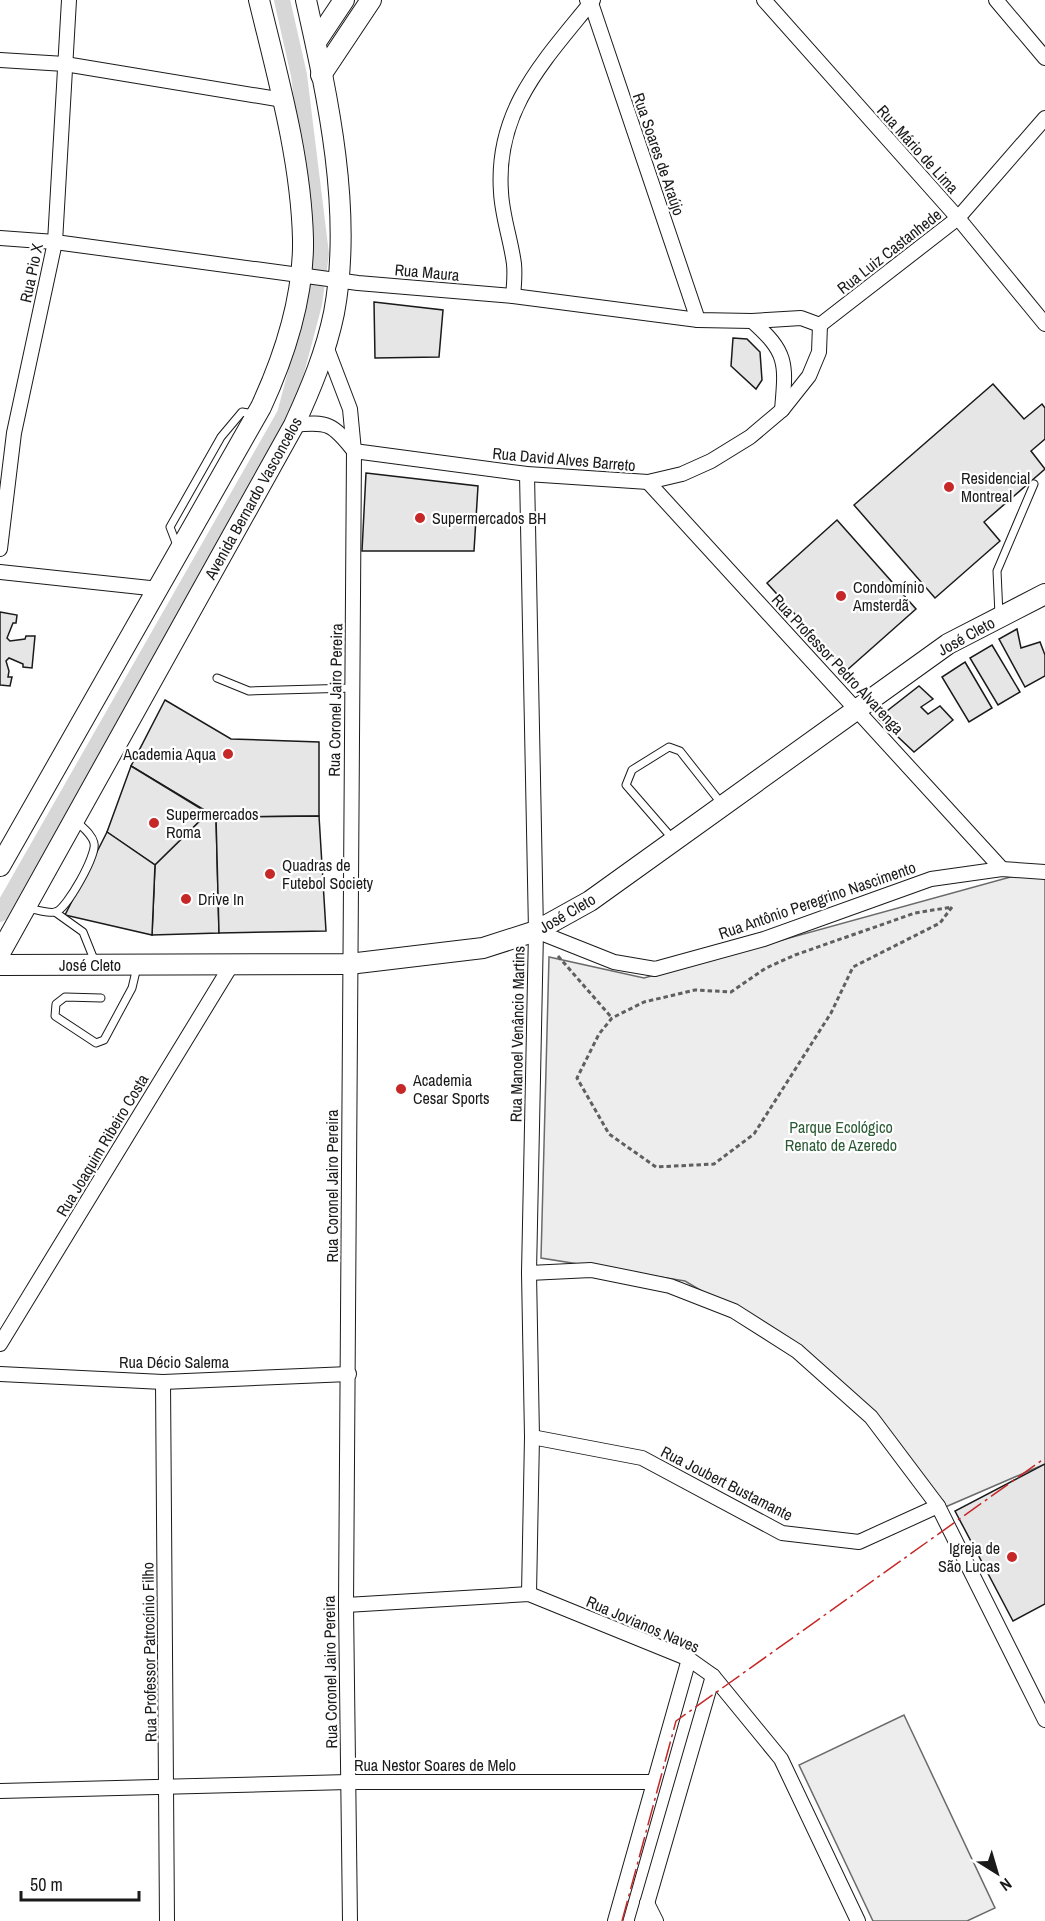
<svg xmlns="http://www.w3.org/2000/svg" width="1045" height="1921" font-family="'Archivo Narrow',sans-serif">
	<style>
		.built { fill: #ededed; stroke: #6a6a6a; stroke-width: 1.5 }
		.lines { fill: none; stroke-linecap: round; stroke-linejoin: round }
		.canal { stroke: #d7d7d7; stroke-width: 16 }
		.building { fill: #e6e6e6; stroke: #1a1a1a; stroke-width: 1.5 }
		.lane-casing { stroke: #1a1a1a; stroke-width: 9 }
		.street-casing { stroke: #1a1a1a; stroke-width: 16 }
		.secondary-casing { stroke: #1a1a1a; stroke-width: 22 }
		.path { stroke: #5f5f5f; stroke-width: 3; stroke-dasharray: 4.5 3; stroke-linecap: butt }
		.lane { stroke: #fff; stroke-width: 7 }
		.street { stroke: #fff; stroke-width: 14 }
		.secondary { stroke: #fff; stroke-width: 20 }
		.power { stroke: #c62828; stroke-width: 1.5; stroke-dasharray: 21 4.5 3 4.5; stroke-linecap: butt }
		.poi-dot { fill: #c62828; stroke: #fff; stroke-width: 2 }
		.labels { text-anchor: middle; stroke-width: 4.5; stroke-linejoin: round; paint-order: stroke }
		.street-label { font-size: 16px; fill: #1a1a1a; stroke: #fff }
		.poi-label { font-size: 16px; fill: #1a1a1a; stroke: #fff; text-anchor: start }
		.park-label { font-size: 16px; fill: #2b5a34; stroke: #fff }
	</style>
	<rect width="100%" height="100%" fill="#fff"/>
	<!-- built -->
	<g class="built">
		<polygon points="1014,876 1045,878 1045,1464 943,1508 875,1413 797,1347 685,1281 541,1258 549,957 644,978"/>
		<polygon points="904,1715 995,1908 967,1921 873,1921 799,1765"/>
	</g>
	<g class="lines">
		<!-- canal -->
		<polyline class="canal" points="0,914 285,414 314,304 321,254 299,75 282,0"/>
	</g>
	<!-- building -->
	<g class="building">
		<polygon points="374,302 443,310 439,357 375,358"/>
		<polygon points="733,338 747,339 760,352 762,380 756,389 731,366"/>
		<polygon points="993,384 1024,419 1042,404 1045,408 1045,439 1031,451 1045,469 984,522 1000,541 935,598 854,505"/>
		<polygon points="366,473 478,486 474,551 362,551"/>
		<polygon points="837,520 916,609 846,671 767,583"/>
		<polygon points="0,612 17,615 16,623 13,623 7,638 10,641 25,639 26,636 35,636 32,668 23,667 23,664 9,658 6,661 9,671 8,677 12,677 10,686 0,685"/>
		<polygon points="1017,629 1021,648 1040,642 1045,655 1045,676 1025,687 999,639"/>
		<polygon points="992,645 1020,692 998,705 970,658"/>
		<polygon points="965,662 992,708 969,722 942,677"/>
		<polygon points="919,686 933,699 921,707 928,714 940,706 953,720 914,752 878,718"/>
		<polygon points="165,700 231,739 319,742 319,816 216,817 131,766"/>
		<polygon points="131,766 208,813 155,865 107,832"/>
		<polygon points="208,813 216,817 219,933 152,935 155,865"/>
		<polygon points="319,816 326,931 219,933 216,817"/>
		<polygon points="107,832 155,865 152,935 65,915"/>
		<polygon points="1045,1464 1045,1604 1013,1621 955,1511"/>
	</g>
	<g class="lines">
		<defs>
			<g id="lane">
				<polyline points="178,548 170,527 221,437 242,412 254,414"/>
				<polyline points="999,615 997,571 1034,484"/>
				<polyline points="217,678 249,691 352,688"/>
				<polyline points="672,838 626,785 632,770 669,747 680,751 721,803"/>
				<path d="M 27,908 C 35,909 48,914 56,912 C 67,908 97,855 94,843 C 92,834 82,827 76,821"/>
				<polyline points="55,912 83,932 95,962"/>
				<polyline points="101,998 65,997 56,1004 55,1016 96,1043 104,1040 132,988 137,967"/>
			</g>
			<g id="street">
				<polyline points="587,0 591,3 698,320"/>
				<polyline points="764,0 958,218 1045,324"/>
				<polyline points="996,0 1045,58"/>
				<polyline points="0,60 65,64 283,100"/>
				<polyline points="0,238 55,242 358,283 513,296 698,320 752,321 801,318 820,325"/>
				<path d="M 513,296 C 514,286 515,274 514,264 C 511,240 502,216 501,192 C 495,109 545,60 593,0"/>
				<path d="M 752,321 C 788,353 786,363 782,410"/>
				<polyline points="820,325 958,218 1045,118"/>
				<polyline points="326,346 350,409 354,451 346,1605 350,1921"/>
				<path d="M 294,425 C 328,421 333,424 354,451"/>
				<polyline points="354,451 527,474 648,482 682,474 711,461 750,437 782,410 809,376 819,352 820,325"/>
				<polyline points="527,474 536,931 529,1273 532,1437 529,1594"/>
				<polyline points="648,482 1002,869"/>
				<polyline points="0,549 14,433 55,242 69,0"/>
				<polyline points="0,572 159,589"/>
				<polyline points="536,931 614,962 655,969 764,939 931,879 1002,869 1045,872"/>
				<polyline points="529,1273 591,1270 670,1286 734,1311 797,1351 871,1417 938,1506 1045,1720"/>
				<polyline points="0,1344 232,964"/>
				<polyline points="0,1374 163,1382 349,1374"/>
				<polyline points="163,1382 167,1921"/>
				<polyline points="532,1437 642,1458 782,1533 859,1542 938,1506"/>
				<polyline points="346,1605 529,1594 689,1659 713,1676 781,1759 858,1921"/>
				<polyline points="0,1791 348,1782 654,1782"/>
				<polyline points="647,1903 656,1921"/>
				<polyline points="615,1921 689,1659"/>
				<polyline points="642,1921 713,1676"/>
			</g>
			<g id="secondary">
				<polyline points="316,42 344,0"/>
				<polyline points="321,75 371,0"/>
				<path d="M 0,866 L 261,407 C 285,355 304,298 303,239 C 301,159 278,78 259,0"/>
				<path d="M 0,953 L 294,425 C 311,388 326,352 334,313 C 353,212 328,98 306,0"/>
				<polyline points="0,965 349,964 483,948 536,931 590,901 948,644 1045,594"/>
			</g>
		</defs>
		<!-- lane casing -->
		<use href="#lane" class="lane-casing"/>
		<!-- street casing -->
		<use href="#street" class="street-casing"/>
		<!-- secondary casing -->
		<use href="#secondary" class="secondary-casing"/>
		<!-- path -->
		<g class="path">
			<polygon points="952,907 940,923 853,967 831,1013 754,1134 714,1164 656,1167 609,1134 577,1078 599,1034 612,1018 644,1002 695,990 731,992 766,968 795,955 915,913"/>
			<polyline points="558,956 612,1018"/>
		</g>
		<!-- lane -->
		<use href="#lane" class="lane"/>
		<!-- street -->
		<use href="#street" class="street"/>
		<!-- secondary -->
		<use href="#secondary" class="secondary"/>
		<!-- power -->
		<polyline class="power" points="622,1921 676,1721 1045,1458"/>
	</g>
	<!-- markers -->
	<g class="poi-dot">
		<circle cx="949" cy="487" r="6"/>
		<circle cx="420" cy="518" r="6"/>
		<circle cx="841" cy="596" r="6"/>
		<circle cx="228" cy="754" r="6"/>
		<circle cx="154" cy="823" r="6"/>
		<circle cx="270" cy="874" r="6"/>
		<circle cx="186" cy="899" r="6"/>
		<circle cx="401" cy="1089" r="6"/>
		<circle cx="1012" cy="1557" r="6"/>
	</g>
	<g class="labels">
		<!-- street labels -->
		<g class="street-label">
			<text transform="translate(918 149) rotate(48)" y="6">Rua Mário de Lima</text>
			<text transform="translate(659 154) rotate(71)" y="6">Rua Soares de Araújo</text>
			<text transform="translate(889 251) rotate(-38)" y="6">Rua Luiz Castanhede</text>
			<text transform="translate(427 272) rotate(5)" y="6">Rua Maura</text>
			<text transform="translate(31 273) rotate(-78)" y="6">Rua Pio X</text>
			<text transform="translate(564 459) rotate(5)" y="6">Rua David Alves Barreto</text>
			<text transform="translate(253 498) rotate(-61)" y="6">Avenida Bernardo Vasconcelos</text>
			<text transform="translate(966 636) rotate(-29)" y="6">José Cleto</text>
			<text transform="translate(838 664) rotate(47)" y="6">Rua Professor Pedro Alvarenga</text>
			<text transform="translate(335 700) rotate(-89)" y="6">Rua Coronel Jairo Pereira</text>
			<text transform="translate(817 900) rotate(-19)" y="6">Rua Antônio Peregrino Nascimento</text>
			<text transform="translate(567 913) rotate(-30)" y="6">José Cleto</text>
			<text x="90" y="971">José Cleto</text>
			<text transform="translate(517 1034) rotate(-89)" y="6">Rua Manoel Venâncio Martins</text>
			<text transform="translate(102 1145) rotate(-59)" y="6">Rua Joaquim Ribeiro Costa</text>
			<text transform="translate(332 1186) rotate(-90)" y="6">Rua Coronel Jairo Pereira</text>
			<text x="174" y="1368">Rua Décio Salema</text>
			<text transform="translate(727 1483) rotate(27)" y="6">Rua Joubert Bustamante</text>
			<text transform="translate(643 1624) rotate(23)" y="6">Rua Jovianos Naves</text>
			<text transform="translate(149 1652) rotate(-91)" y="6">Rua Professor Patrocínio Filho</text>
			<text transform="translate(330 1672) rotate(-91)" y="6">Rua Coronel Jairo Pereira</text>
			<text x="435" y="1771">Rua Nestor Soares de Melo</text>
		</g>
		<!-- poi labels -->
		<g class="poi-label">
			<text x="961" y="484">Residencial<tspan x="961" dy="18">Montreal</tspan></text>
			<text x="432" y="524">Supermercados BH</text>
			<text x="853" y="593">Condomínio<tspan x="853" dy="18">Amsterdã</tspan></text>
			<text x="216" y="760" text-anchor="end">Academia Aqua</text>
			<text x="166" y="820">Supermercados<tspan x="166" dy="18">Roma</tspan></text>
			<text x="282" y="871">Quadras de<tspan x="282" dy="18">Futebol Society</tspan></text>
			<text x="198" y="905">Drive In</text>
			<text x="413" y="1086">Academia<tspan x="413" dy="18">Cesar Sports</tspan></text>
			<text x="1000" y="1554" text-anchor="end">Igreja de<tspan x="1000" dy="18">São Lucas</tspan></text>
		</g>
		<!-- park labels -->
		<g class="park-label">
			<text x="841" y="1133">Parque Ecológico<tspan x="841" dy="18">Renato de Azeredo</tspan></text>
		</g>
	</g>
	<!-- north arrow -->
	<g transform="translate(997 1873) rotate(143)" stroke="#ffffff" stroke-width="4.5" paint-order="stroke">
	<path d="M0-4.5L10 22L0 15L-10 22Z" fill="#1a1a1a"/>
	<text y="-9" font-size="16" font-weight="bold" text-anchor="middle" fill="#1a1a1a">N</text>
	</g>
	<!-- scale -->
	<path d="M21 1891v9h118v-9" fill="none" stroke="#1a1a1a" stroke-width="3"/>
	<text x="30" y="1891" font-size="18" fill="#1a1a1a" stroke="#ffffff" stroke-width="4.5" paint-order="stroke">50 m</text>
</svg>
